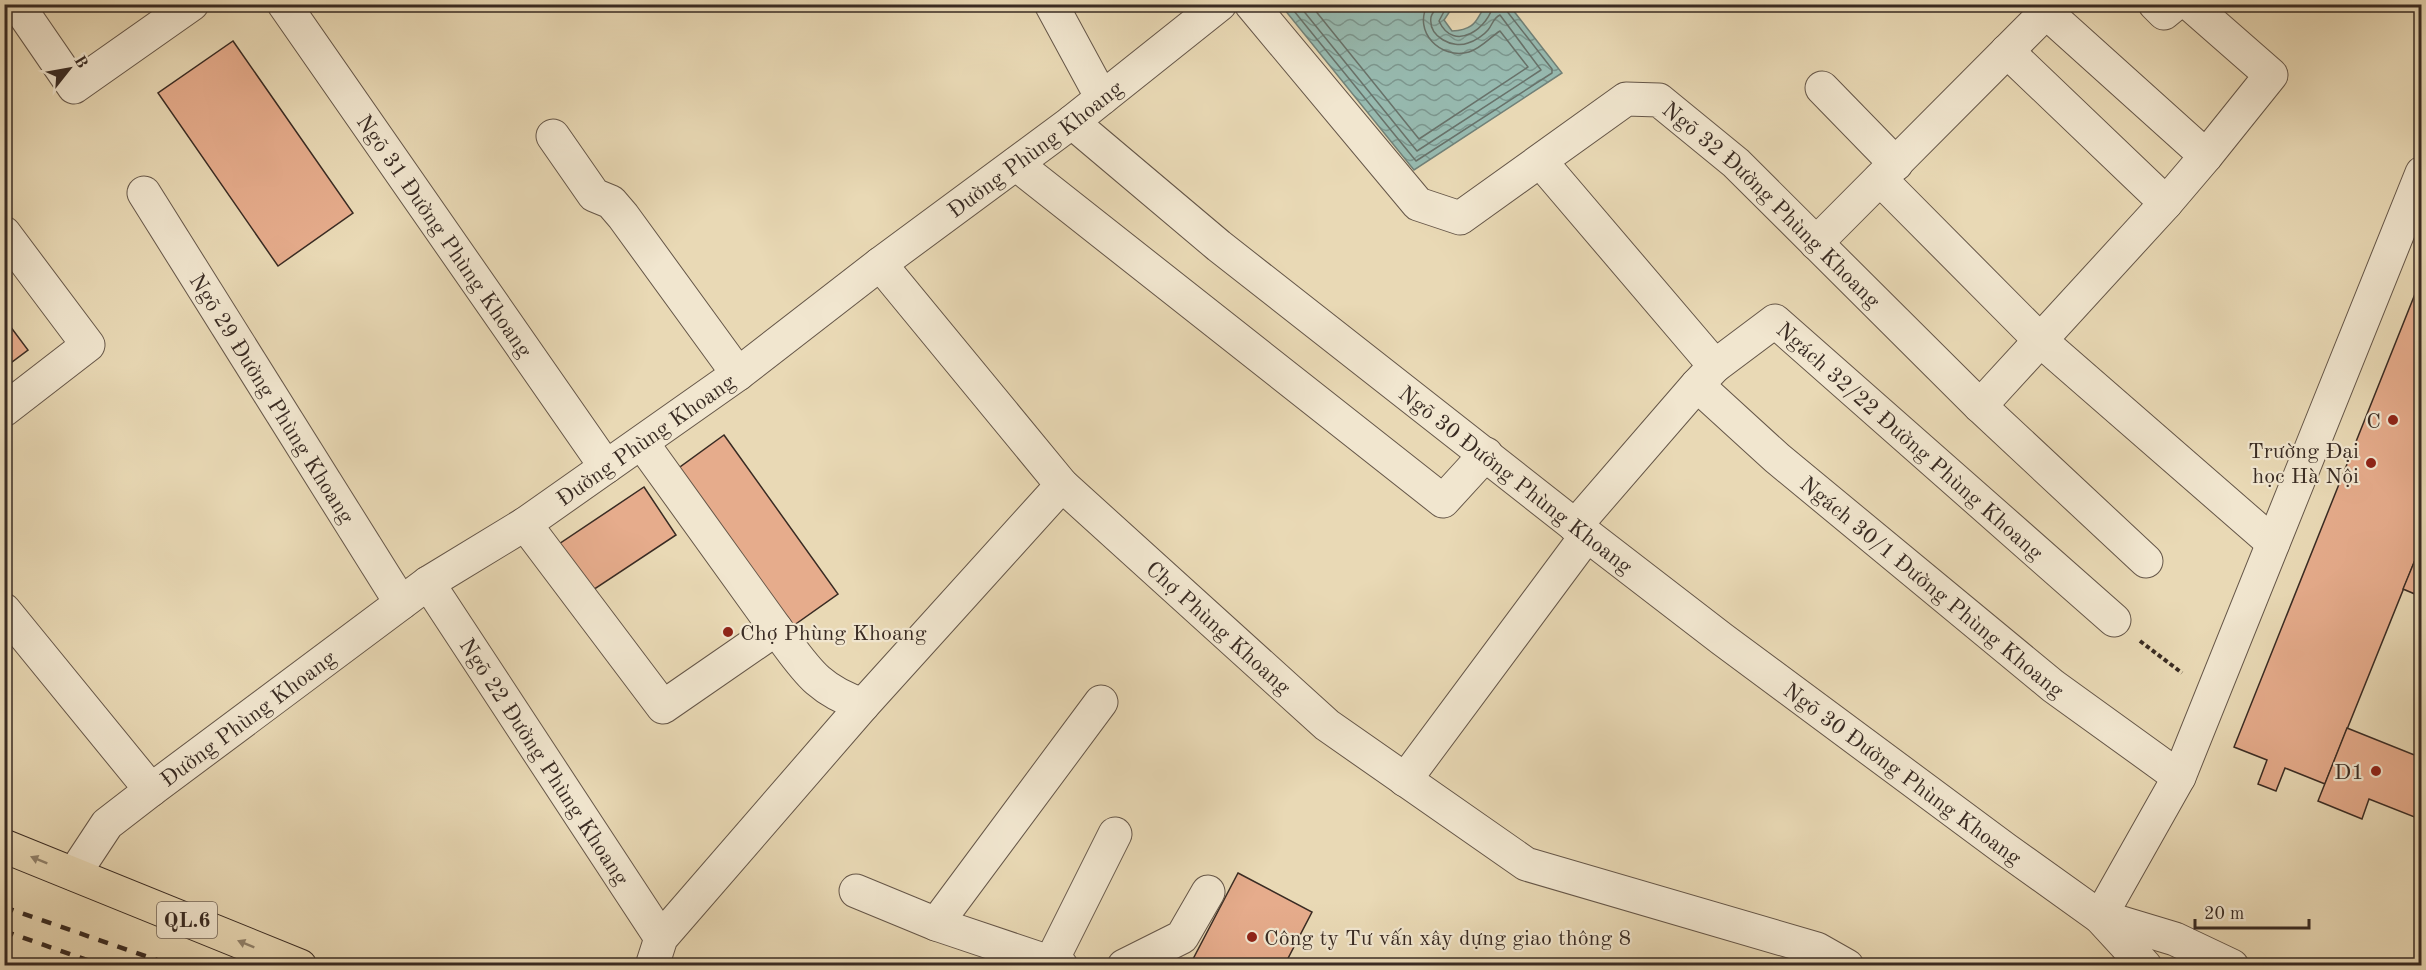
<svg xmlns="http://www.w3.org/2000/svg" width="2426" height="970" font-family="'Old Standard TT',serif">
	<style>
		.water { fill: url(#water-waves); stroke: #718178; stroke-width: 1.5 }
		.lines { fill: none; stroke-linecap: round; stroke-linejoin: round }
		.shore { stroke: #68726a; stroke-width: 1.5 }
		.building { fill: #e6ac8c; stroke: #392b23; stroke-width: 1.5 }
		.minor-casing { stroke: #655648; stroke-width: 35 }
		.highway-casing { stroke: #392b23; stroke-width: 35 }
		.path { stroke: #392b23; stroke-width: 4; stroke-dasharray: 4.5 3; stroke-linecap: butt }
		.minor { stroke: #f1e6cf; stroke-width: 33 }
		.highway { stroke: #e9d9b5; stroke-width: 33 }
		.rail { stroke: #392b23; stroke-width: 4.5; stroke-dasharray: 10 10; stroke-linecap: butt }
		.oneway { fill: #91826c }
		.poi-dot { fill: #8f2418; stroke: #f1e6cf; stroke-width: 2 }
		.labels { text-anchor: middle; stroke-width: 4.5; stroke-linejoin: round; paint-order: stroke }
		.shield { fill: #f1e6cf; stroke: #706357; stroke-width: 1.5 }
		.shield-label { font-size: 21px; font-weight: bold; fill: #392b23 }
		.street-label { font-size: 22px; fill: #392b23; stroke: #f1e6cf }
		.poi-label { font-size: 22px; fill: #392b23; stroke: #f1e6cf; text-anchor: end }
	</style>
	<defs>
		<pattern id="water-waves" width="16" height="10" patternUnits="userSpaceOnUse" patternTransform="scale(1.5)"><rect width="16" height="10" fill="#97bab0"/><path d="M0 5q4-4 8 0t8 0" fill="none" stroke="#7c978f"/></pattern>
	</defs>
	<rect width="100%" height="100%" fill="#e9d9b5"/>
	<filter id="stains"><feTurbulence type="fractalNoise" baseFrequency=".00333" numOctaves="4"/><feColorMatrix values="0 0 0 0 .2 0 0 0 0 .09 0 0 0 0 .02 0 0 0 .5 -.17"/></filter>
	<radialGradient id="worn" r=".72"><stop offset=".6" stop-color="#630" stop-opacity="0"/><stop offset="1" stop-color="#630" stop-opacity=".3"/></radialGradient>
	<!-- water -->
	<path class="water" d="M 1290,5 L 1458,5 L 1450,11 L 1444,20 L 1452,31 C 1483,30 1475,10 1490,5 C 1495,3 1504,4 1509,5 L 1562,73 L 1414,170 L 1284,9 Z"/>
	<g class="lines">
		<!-- shore -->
		<g class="shore">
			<polyline points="1293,4 1294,11 1416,161 1552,73 1552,69 1506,10 1505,4"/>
			<path d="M 1301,4 L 1302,9 L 1417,151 L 1541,70 L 1500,15 C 1493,18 1493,24 1488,30 C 1484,35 1475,41 1468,43 C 1453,49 1428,37 1431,17 C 1432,13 1436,9 1438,4"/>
			<path d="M 1310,4 L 1419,139 L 1528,67 L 1500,31 C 1490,37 1482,48 1469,52 C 1441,60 1412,32 1428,4"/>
			<path d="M 1448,4 L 1439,21 C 1454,54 1490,27 1493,4"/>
		</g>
	</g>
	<!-- building -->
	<g class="building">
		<polygon points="233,41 353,213 278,266 158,93"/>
		<polygon points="2415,294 2422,297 2422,543 2325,784 2285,768 2276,791 2258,784 2267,760 2234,747"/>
		<polygon points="4,318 28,350 4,368"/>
		<polygon points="724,435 838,594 783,633 669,475"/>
		<polygon points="644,487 676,535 590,592 559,544"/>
		<polygon points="2422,543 2422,597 2403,589"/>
		<polygon points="2347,728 2422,758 2422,820 2369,799 2362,819 2318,801"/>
		<polygon points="1238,873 1312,912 1284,966 1200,966 1192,961"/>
	</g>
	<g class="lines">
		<defs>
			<g id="minor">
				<polyline points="17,4 74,87 192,4"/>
				<path id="s1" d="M 284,4 L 606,467"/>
				<polyline points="1051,4 1102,98"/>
				<path id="s2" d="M 1251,4 L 1418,204 L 1460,218 L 1626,99 L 1659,100 L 1736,163 L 1980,406 L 2146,561"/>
				<polyline points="2155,4 2164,13 2175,4"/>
				<polyline points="2046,12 2206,156"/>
				<polyline points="1822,88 1896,164"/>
				<path id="s3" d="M 1072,122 L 1219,246 L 1587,535 L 1722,639 L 2005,849 L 2100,917 L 2145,966"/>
				<polyline points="553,136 594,195 611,202 623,216 738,374"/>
				<polyline points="1541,162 1715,366"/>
				<polyline points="1016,164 1443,501 1486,454"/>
				<polyline points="1880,179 2041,341 2273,543"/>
				<path id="s4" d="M 144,193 L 401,603"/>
				<polyline points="2166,203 2206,156 2271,75 2190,4"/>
				<polyline points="4,233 88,345 4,410"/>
				<polyline points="1816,243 2054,4"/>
				<path id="s5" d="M 880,264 L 1062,485 L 1327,725 L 1526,864 L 1817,949 L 1847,966"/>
				<path id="s6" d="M 1697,385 L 1777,458 L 2053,686 L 2179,777"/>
				<polyline points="1980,406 2166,203 2007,51"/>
				<polyline points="525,524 663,707 776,629 642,443"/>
				<path id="s7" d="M 1575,526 L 1697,385 L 1715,366 L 1775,321 L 2114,620"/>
				<path id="s8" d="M 428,583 L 661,938"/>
				<polyline points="4,610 151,790"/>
				<path d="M 776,629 C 805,667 815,689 863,705"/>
				<polyline points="1405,780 1587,535"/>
				<path id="s9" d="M 74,874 L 107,824 L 151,790 L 428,583 L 525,524 L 738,374 L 880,264 L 1072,122 L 1220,4"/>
				<polyline points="856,891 936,924 1061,966"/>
				<polyline points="2100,917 2179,777 2422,173"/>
				<polyline points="2102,917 2175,939 2232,966"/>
				<polyline points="936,924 1101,702"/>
				<polyline points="1051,962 1115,834"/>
				<polyline points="652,966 661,938 863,705 1062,485"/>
				<polyline points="1124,966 1182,937 1208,892"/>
			</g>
			<polyline id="highway" points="4,846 300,966"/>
		</defs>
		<!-- minor casing -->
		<use href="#minor" class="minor-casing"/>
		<!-- highway casing -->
		<use href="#highway" class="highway-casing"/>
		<!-- path -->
		<polyline class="path" points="2140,641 2182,673"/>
		<!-- minor -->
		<use href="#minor" class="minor"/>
		<!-- highway -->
		<use href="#highway" class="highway"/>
		<!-- rail -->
		<g class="rail">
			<polyline points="4,907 174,966"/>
			<polyline points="4,931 104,966"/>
		</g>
	</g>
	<!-- one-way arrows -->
	<defs><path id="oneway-solid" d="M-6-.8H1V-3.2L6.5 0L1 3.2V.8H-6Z" transform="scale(1.5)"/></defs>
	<g class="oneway">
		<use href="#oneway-solid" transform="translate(39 860) rotate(-158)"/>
		<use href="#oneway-solid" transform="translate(246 944) rotate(-158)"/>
	</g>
	<!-- markers -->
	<g class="poi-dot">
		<circle cx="2393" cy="420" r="6"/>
		<circle cx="2371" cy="463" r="6"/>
		<circle cx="728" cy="632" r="6"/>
		<circle cx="2376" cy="771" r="6"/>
		<circle cx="1252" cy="937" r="6"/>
	</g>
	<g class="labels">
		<!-- shield labels -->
		<rect class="shield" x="157" y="902" width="60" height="36" rx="4.5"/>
		<g class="shield-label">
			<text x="187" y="927">QL.6</text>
		</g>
		<!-- street labels -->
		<g class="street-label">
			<text dy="8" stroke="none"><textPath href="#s9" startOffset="1208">Đường Phùng Khoang</textPath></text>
			<text dy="8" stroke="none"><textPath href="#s2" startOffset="696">Ngõ 32 Đường Phùng Khoang</textPath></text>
			<text dy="8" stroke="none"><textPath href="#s1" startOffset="282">Ngõ 31 Đường Phùng Khoang</textPath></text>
			<text dy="8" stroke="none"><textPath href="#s4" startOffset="242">Ngõ 29 Đường Phùng Khoang</textPath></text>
			<text dy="8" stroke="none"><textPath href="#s9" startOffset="722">Đường Phùng Khoang</textPath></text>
			<text dy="8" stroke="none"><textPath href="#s7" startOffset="468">Ngách 32/22 Đường Phùng Khoang</textPath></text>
			<text dy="8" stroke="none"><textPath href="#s3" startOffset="570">Ngõ 30 Đường Phùng Khoang</textPath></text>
			<text dy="8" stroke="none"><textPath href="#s6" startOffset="310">Ngách 30/1 Đường Phùng Khoang</textPath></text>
			<text dy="8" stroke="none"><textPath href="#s5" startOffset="498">Chợ Phùng Khoang</textPath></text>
			<text dy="8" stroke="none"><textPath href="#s9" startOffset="236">Đường Phùng Khoang</textPath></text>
			<text dy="8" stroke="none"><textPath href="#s8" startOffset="213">Ngõ 22 Đường Phùng Khoang</textPath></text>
			<text dy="8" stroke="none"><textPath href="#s3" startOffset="1056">Ngõ 30 Đường Phùng Khoang</textPath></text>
		</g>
		<!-- poi labels -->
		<g class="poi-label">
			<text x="2381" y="428">C</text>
			<text x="2359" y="458">Trường Đại<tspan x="2359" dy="25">học Hà Nội</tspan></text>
			<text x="740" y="640" text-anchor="start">Chợ Phùng Khoang</text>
			<text x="2364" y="779">D1</text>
			<text x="1264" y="945" text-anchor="start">Công ty Tư vấn xây dựng giao thông 8</text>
		</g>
	</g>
	<!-- margin -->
	<rect width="2426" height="970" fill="none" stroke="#e9d9b5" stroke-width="24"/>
	<rect x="6" y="6" width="2414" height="958" fill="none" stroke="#392b23" stroke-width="3"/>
	<rect x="12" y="12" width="2402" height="946" fill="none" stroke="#392b23" stroke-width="1.5"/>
	<!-- north arrow -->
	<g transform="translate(69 69) rotate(59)" stroke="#f1e6cf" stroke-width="4.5" paint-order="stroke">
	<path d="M0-4.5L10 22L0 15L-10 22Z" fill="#392b23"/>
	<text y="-9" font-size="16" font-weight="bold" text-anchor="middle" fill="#392b23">B</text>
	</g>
	<!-- scale -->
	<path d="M2195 919v9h114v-9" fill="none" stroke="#392b23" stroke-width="3"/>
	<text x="2204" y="919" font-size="18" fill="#392b23" stroke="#f1e6cf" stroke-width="4.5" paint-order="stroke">20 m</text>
	<rect width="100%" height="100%" filter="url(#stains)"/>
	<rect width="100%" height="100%" fill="url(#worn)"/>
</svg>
